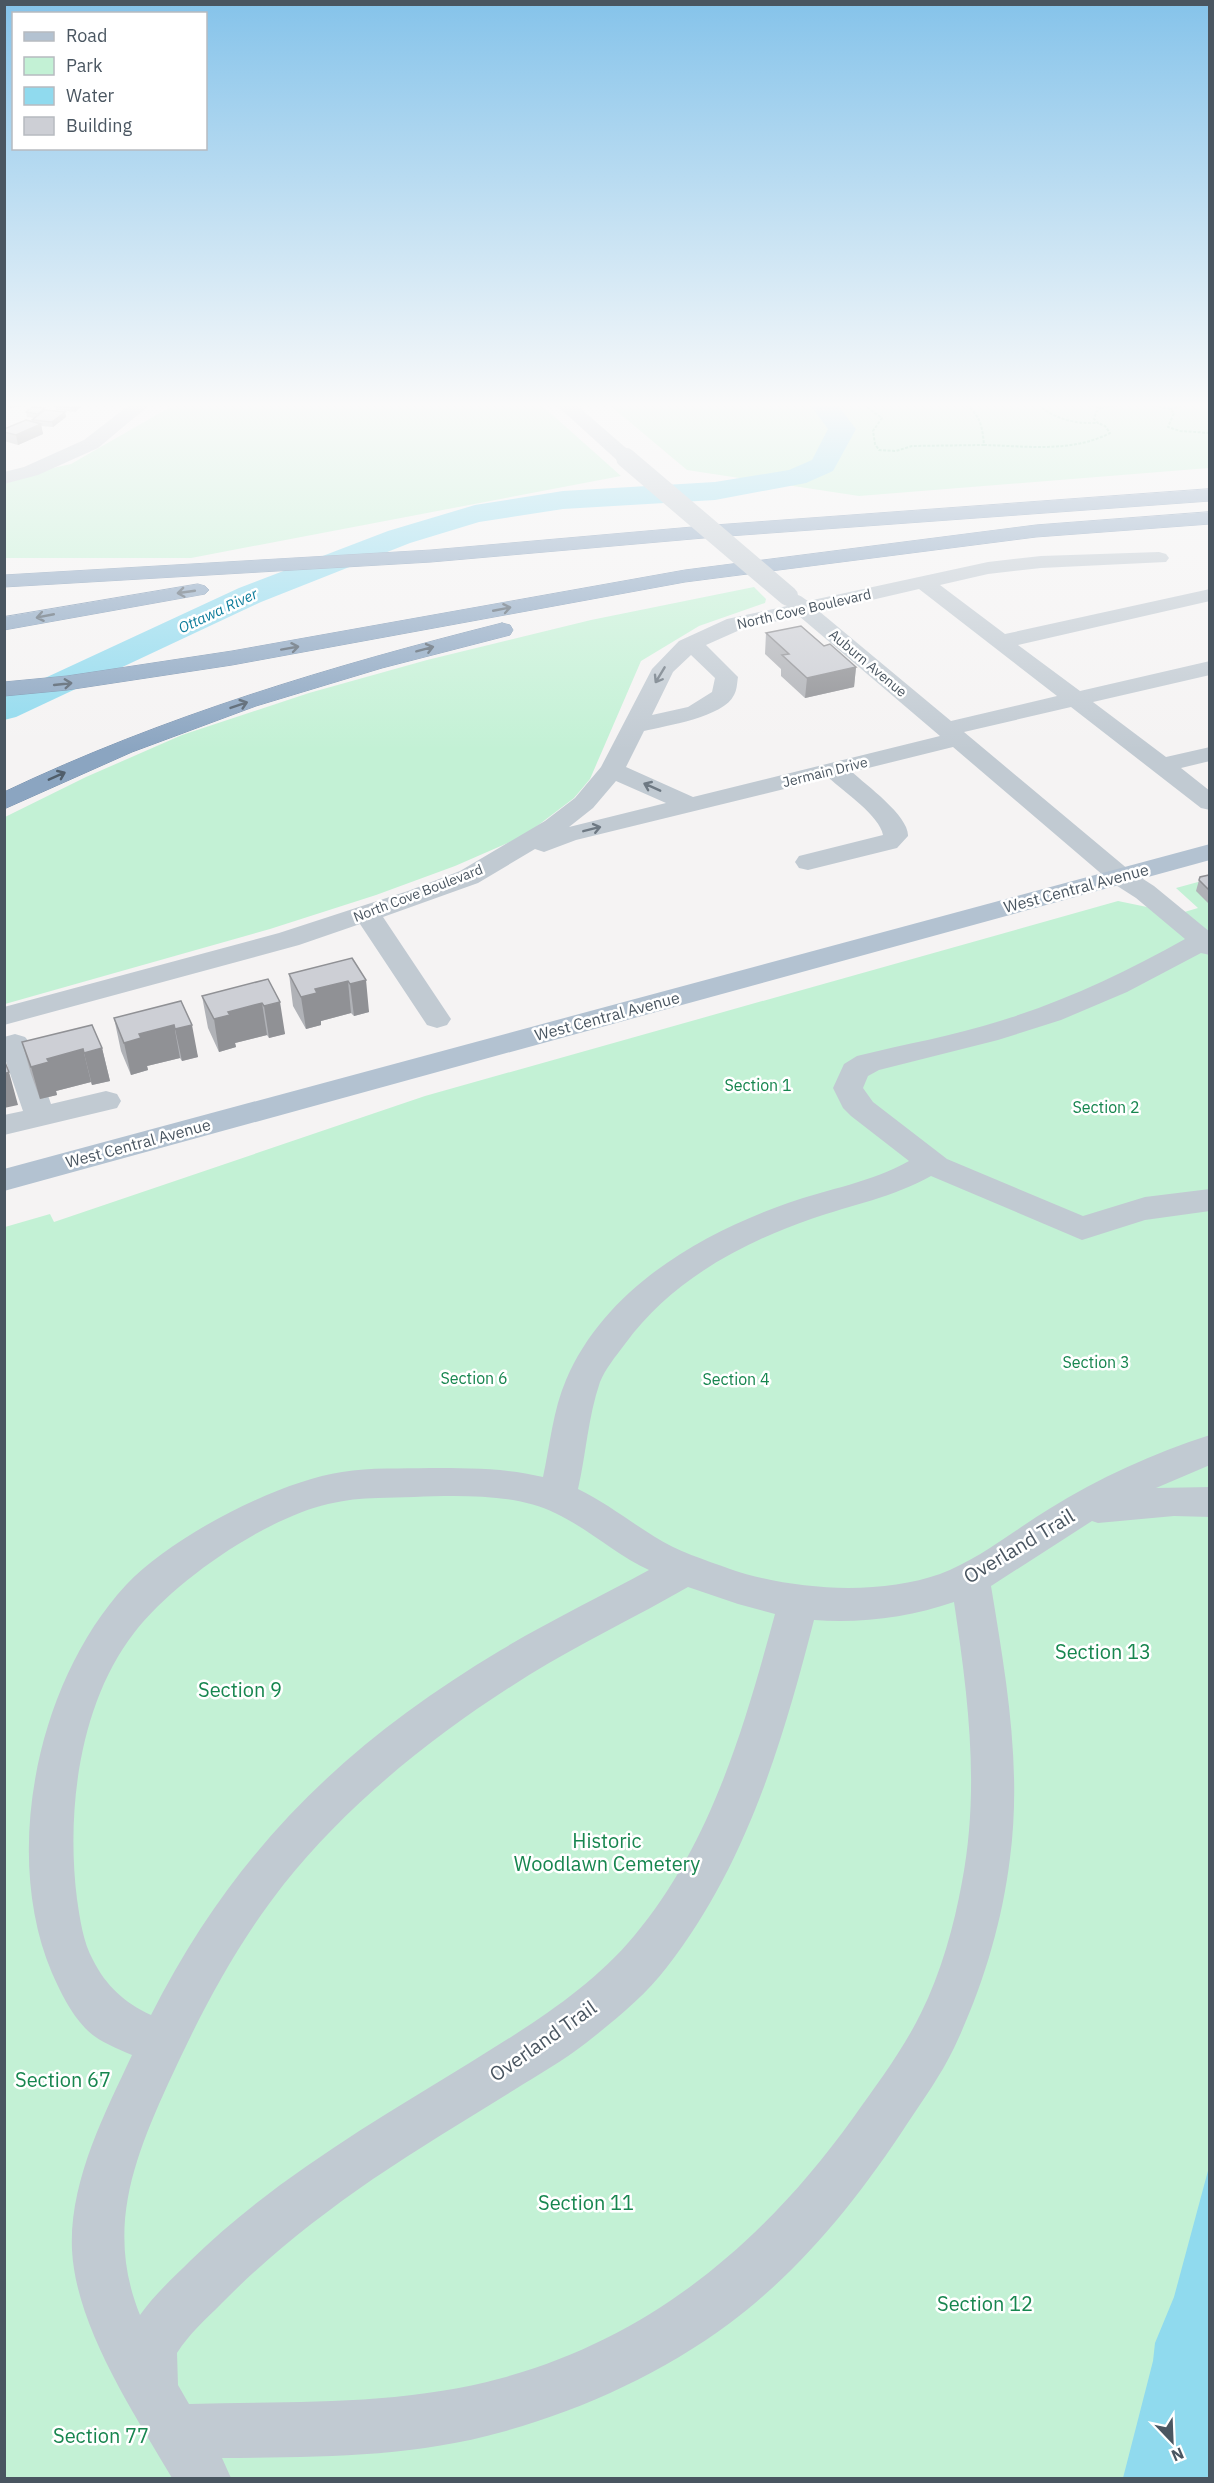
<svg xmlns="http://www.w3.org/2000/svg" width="1214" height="2483" font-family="'IBM Plex Sans',sans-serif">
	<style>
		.green { fill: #c3f1d5 }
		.water { fill: #90daee }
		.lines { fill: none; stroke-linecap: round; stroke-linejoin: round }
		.river { fill: #90daee; fill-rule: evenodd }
		.highway-casing { stroke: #7690ad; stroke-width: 1 }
		.path { stroke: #7ad0a6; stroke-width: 2; stroke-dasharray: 3 1.5; stroke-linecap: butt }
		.minor { fill: #c1cad2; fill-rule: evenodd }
		.major { fill: #b3c2d1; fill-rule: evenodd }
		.highway { fill: #8ba5c1; fill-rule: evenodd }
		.minor-bridge { stroke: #c1cad2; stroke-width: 20 }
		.wall { fill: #b0b2b7 }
		.shaded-wall { fill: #909195 }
		.building { fill: #cdcfd5; stroke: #909195; stroke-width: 1.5 }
		.oneway { stroke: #505e6b }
		.oneway2 { stroke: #6e7983 }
		.labels { text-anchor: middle; stroke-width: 5; stroke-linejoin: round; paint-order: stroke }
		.far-street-label { font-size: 14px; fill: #4a5661; stroke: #fff }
		.far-water-label { font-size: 15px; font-style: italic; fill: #0c7c9b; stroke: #fff }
		.street-label { font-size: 16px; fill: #4a5661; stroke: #fff }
		.park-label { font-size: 16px; fill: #17864f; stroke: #fff }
		.near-street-label { font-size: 20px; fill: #4a5661; stroke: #fff }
		.near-park-label { font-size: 20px; fill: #17864f; stroke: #fff }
	</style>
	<rect width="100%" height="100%" fill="#f5f3f3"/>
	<!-- green -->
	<g class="green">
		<polygon points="179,402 538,402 621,476 191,558 5,558 4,479 71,464"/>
		<polygon points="606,402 1209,402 1209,468 859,496 687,470"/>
		<polygon points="754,587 766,599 765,603 699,626 641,661 590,779 574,798 524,836 455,866 376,895 270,929 5,1004 5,817 86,777 182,735 309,693 427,660 591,620"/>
		<polygon points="1209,879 1209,2478 5,2478 5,1227 50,1214 54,1222 425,1096 1118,901 1147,907 1164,918 1198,908 1176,888"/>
	</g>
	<!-- water -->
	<polygon class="water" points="1209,2167 1209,2478 1123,2478 1153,2361 1155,2343 1174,2297"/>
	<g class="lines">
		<!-- river -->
		<polygon class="river" points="808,402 835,402 856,429 833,471 806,483 715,500 563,509 479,522 410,543 261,602 16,717 4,720 4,697 239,588 388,531 475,505 563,491 715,482 789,470 812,460 828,429"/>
		<defs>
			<g id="highway">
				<polygon points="1210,489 1210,501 715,537 431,562 4,587 4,575 431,550 715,525"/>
				<polygon points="1210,512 1210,524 1036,537 685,582 232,665 67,690 4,696 4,682 67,676 232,651 685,570 1036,525"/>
				<polygon points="198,584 205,586 209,590 205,594 4,630 4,617"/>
				<path d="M 502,623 L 510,625 L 513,630 L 510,635 L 382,668 L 256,706 L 132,752 L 4,809 L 4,792 C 164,716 331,666 502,623 Z"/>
			</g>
		</defs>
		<!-- highway casing -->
		<use href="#highway" class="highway-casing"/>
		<!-- path -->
		<g class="path">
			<path d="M 860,402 L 882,418 L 873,431 L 875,444 L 879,450 L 896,451 L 912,446 L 984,445 C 982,424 980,414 962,402"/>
			<path d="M 1035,402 C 1054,419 1073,424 1098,423 L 1094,419 L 1096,412 L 1101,408 L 1072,402"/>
			<polyline points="1199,402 1170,409 1174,413 1168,427 1180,431 1210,433"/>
			<polyline points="1101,408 1136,402 1170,409"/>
			<path d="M 984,445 C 1025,446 1072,453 1110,433 L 1105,426 L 1098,423"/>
		</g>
		<!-- minor -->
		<g class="minor">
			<polygon points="133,402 153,402 98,448 38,475 4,484 4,472 24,467 84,440"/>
			<polygon points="553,402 573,402 633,454 635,458 633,462 619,462"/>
			<path d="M 1159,552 L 1166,554 L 1169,558 L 1166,562 L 1041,568 L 988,574 L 940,585 L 1005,634 L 1210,589 L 1210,601 L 1018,645 L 1080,691 L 1210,661 L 1210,675 L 1093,702 L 1166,757 L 1210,747 L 1210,761 L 1181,768 L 1210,791 L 1210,810 L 1201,808 L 1071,707 L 964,732 L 1129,870 L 1154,886 L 1210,932 L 1210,955 L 1201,953 L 1127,992 L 1061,1020 L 998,1040 L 879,1070 L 868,1076 L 863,1088 L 873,1102 L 947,1159 L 1083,1216 L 1145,1197 L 1210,1189 L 1210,1211 L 1145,1220 L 1082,1240 L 931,1176 C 894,1197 851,1205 811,1219 C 739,1244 670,1282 625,1344 C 616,1356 605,1369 600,1382 C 588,1417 586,1454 578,1489 C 605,1502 629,1521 655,1537 C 677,1551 705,1560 730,1569 C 791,1590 878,1596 940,1574 C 980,1559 1013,1531 1049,1509 C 1098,1478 1154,1453 1210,1435 L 1210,1465 L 1156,1488 L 1210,1487 L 1210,1517 L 1174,1516 L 1098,1523 L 1092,1521 L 991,1586 C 1006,1677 1022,1766 1010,1858 C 1002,1924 982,1989 954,2048 C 941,2075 923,2100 907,2124 C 858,2199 802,2269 730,2323 C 663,2373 582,2410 502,2432 C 410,2458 316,2457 222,2458 L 231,2478 L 172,2478 C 134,2413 76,2327 72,2250 C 69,2182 104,2115 132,2055 C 116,2048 97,2041 85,2028 C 70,2012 61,1993 52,1973 C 1,1853 38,1680 126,1585 C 171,1537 276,1482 342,1472 C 371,1467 401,1469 430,1468 C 468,1468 506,1468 543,1477 C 550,1445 553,1410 566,1380 C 605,1289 699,1234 788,1203 C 828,1189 872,1182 909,1161 L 851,1116 L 843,1108 L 833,1088 L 844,1064 L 857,1056 C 905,1044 953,1036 1000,1021 C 1065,1001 1126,972 1185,939 L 1136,898 L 1111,882 L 953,747 L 852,772 C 866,785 909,816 908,836 L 897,848 L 808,870 L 799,868 L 795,862 L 799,856 L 883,835 C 880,816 843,791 829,778 L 576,840 L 544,852 L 535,849 L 478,883 L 383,917 L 451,1019 L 447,1025 L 437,1028 L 427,1025 L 360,924 L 299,945 L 4,1025 L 4,1007 L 279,933 L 408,891 L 460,871 L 545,821 L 575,798 L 601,767 L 652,669 L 679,641 L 727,619 L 787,606 L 781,599 L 784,594 C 795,592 800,595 808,601 L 988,562 L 1041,556 ZM 919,589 L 1057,696 L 951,721 L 820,612 ZM 799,616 L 940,736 L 693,797 L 626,767 L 644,731 C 665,726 724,717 734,695 C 737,690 737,683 738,677 L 706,645 L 742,629 ZM 691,655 L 715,678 L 712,692 L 688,707 L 652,715 L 673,672 ZM 616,781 L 666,803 L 569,827 L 593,808 ZM 378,1498 C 432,1497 507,1489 555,1513 C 589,1529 616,1555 649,1570 C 600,1597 549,1621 501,1650 C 344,1744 234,1851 151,2015 C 125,2003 106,1986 93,1960 C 83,1942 80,1919 77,1899 C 66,1812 79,1704 134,1633 C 174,1581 264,1519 328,1504 C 345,1500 361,1498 378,1498 ZM 688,1587 L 738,1604 L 775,1614 C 744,1728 711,1844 634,1936 C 590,1989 529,2026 471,2062 C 373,2122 273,2180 190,2261 C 173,2278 154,2295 140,2315 C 106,2231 133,2161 168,2084 C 200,2014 236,1945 284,1884 C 351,1800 438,1732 529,1675 C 581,1643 636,1617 688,1587 ZM 954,1602 C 968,1696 980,1787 962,1882 C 954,1926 941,1973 921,2013 C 903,2050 877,2084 853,2118 C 764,2242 652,2337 502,2378 C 400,2406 294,2401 189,2404 L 178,2385 L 177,2353 C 189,2334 206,2319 221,2304 C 267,2257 318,2217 373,2179 C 419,2148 467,2119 514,2090 C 538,2075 564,2060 586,2043 C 615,2020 645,1996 667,1967 C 746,1866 783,1741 814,1620 C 860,1624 910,1617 954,1602 Z"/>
			<polygon points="15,1034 25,1037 30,1043 51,1104 106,1091 117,1094 121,1101 117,1108 4,1135 4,1115 23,1111 4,1056 4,1037"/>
		</g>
		<!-- major -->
		<polygon class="major" points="1210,844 1210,860 4,1191 4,1169"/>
		<!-- highway -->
		<use href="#highway" class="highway"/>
		<!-- minor-bridge -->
		<polyline class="minor-bridge" points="626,458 788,596"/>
	</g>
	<!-- wall -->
	<g class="wall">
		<polygon points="86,403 75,412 56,410 55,406"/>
		<polygon points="45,410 65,412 66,417 53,427 41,426 43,434 18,445 4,441 4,429 33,422 32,420 35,418 27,417 26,412"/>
		<polygon points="766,633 824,646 856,667 854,687 805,698 781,676 781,669 765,654"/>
		<polygon points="1209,875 1209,904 1196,891 1199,880"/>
		<polygon points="352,958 369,1012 354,1016 351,1013 321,1021 321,1025 306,1029 293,1006 289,974"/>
		<polygon points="268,979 285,1034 269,1038 267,1035 235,1043 236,1047 219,1052 208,1028 202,996"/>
		<polygon points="181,1001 198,1057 182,1061 180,1058 147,1066 148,1070 131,1075 121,1051 114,1018"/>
		<polygon points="22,1042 102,1048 110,1081 92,1085 91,1082 56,1091 57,1095 40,1099 31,1074"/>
	</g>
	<!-- shaded-wall -->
	<g class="shaded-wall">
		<polygon points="16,402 38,402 38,404 10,408 9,403"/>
		<polygon points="81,402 86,402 86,403 75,412 74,408"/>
		<polygon points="65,412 66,417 53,427 52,422"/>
		<polygon points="41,424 43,434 18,445 16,435"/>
		<polygon points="856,667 854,687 805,698 807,678"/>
		<polygon points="366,980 369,1012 354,1016 350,984"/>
		<polygon points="348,981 351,1013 321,1021 321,1025 306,1029 301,997 315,989"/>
		<polygon points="280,1002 285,1034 269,1038 264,1006"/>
		<polygon points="262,1003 267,1035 235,1043 236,1047 219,1052 214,1019 228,1012"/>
		<polygon points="174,1025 180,1058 147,1066 148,1070 131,1075 124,1043 139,1034"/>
		<polygon points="192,1025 198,1057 182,1061 175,1029"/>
		<polygon points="102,1048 110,1081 92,1085 84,1053"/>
		<polygon points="83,1049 91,1082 56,1091 57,1095 40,1099 31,1067 47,1059"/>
		<polygon points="9,1072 18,1105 4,1108 4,1074"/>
	</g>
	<!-- building -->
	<g class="building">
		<polygon points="59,402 81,402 74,408 55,406"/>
		<polygon points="32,407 45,408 38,414 26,412"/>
		<polygon points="45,410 65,412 52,422 32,420"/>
		<polygon points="26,420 41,424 16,435 4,432 4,429"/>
		<polygon points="801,626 824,646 830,644 856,667 807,678 782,655 789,654 766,633"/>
		<polygon points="1209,875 1209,890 1199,880 1200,877"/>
		<polygon points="352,958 366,980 350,984 348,981 315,989 317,993 301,997 289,974"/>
		<polygon points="268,979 280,1002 264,1006 262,1003 228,1012 230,1015 214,1019 202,996"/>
		<polygon points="181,1001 192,1025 175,1029 174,1025 139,1034 141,1038 124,1043 114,1018"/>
		<polygon points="92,1025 102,1048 84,1053 83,1049 47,1059 49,1062 31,1067 22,1042"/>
		<polygon points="4,1060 9,1072 4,1074"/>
	</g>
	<!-- one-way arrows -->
	<defs><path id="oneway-shaft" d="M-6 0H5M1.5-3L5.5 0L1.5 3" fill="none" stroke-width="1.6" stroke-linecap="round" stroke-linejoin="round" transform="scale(1.5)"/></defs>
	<g class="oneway">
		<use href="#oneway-shaft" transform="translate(186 592) rotate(172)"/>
		<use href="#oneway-shaft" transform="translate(502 609) rotate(-11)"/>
		<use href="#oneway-shaft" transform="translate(45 616) rotate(169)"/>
		<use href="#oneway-shaft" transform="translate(290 648) rotate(-10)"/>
		<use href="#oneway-shaft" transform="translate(425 649) rotate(-15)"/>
		<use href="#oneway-shaft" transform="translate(63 684) rotate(-6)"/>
		<use href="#oneway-shaft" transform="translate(239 705) rotate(-19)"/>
		<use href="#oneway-shaft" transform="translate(57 776) rotate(-24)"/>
	</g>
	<g class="oneway2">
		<use href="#oneway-shaft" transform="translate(660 675) rotate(121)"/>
		<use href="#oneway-shaft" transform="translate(652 787) rotate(-156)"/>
		<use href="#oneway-shaft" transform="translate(592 829) rotate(-14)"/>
	</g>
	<!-- sky -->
	<linearGradient id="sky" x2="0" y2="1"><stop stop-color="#85c3ea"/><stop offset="0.54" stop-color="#fafafa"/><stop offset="1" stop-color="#fafafa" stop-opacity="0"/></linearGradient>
	<rect width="1214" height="750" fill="url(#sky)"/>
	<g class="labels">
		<!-- far-street labels -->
		<g class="far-street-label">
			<text transform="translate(804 609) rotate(-13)" y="5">North Cove Boulevard</text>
			<text transform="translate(868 663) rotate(40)" y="5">Auburn Avenue</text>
			<text transform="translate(825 772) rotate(-14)" y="5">Jermain Drive</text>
			<text transform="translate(418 893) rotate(-21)" y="5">North Cove Boulevard</text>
		</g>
		<!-- far-water labels -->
		<g class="far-water-label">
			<text transform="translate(218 611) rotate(-25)" y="5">Ottawa River</text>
		</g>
		<!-- street labels -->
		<g class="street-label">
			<text transform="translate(1076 888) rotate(-15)" y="6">West Central Avenue</text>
			<text transform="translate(607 1016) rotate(-15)" y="6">West Central Avenue</text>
			<text transform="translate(138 1143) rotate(-15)" y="6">West Central Avenue</text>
		</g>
		<!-- park labels -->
		<g class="park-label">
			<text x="758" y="1091">Section 1</text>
			<text x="1106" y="1113">Section 2</text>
			<text x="1096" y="1368">Section 3</text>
			<text x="474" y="1384">Section 6</text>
			<text x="736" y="1385">Section 4</text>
		</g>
		<!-- near-street labels -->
		<g class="near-street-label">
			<text transform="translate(1019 1546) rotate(-31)" y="7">Overland Trail</text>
			<text transform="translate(543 2041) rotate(-35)" y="7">Overland Trail</text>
		</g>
		<!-- near-park labels -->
		<g class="near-park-label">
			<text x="1103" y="1659">Section 13</text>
			<text x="240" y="1697">Section 9</text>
			<text x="607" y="1848">Historic<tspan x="607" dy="23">Woodlawn Cemetery</tspan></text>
			<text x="63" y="2087">Section 67</text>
			<text x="586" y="2210">Section 11</text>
			<text x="985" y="2311">Section 12</text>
			<text x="101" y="2443">Section 77</text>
		</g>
	</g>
	<!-- border -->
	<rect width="1214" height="2483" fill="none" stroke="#4a5661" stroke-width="12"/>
	<!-- legend -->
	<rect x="12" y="12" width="195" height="138" fill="#ffffff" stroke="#b7bbc0" stroke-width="1.5"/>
	<rect x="24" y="32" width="30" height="9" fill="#b3c2d1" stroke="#b7bbc0" stroke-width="1.5"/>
	<text x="66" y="42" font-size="18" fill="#4a5661">Road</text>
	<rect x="24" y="57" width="30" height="18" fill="#c3f1d5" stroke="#b7bbc0" stroke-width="1.5"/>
	<text x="66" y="72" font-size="18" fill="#4a5661">Park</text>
	<rect x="24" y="87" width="30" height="18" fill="#90daee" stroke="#b7bbc0" stroke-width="1.5"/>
	<text x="66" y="102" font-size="18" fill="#4a5661">Water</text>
	<rect x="24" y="117" width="30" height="18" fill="#cdcfd5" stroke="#b7bbc0" stroke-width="1.5"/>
	<text x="66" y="132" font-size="18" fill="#4a5661">Building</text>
	<!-- north arrow -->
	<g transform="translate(1172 2441) rotate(157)" stroke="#ffffff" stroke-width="4.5" paint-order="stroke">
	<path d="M0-4.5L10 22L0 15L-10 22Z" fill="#4a5661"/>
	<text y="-9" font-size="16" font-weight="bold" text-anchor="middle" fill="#4a5661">N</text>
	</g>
</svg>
